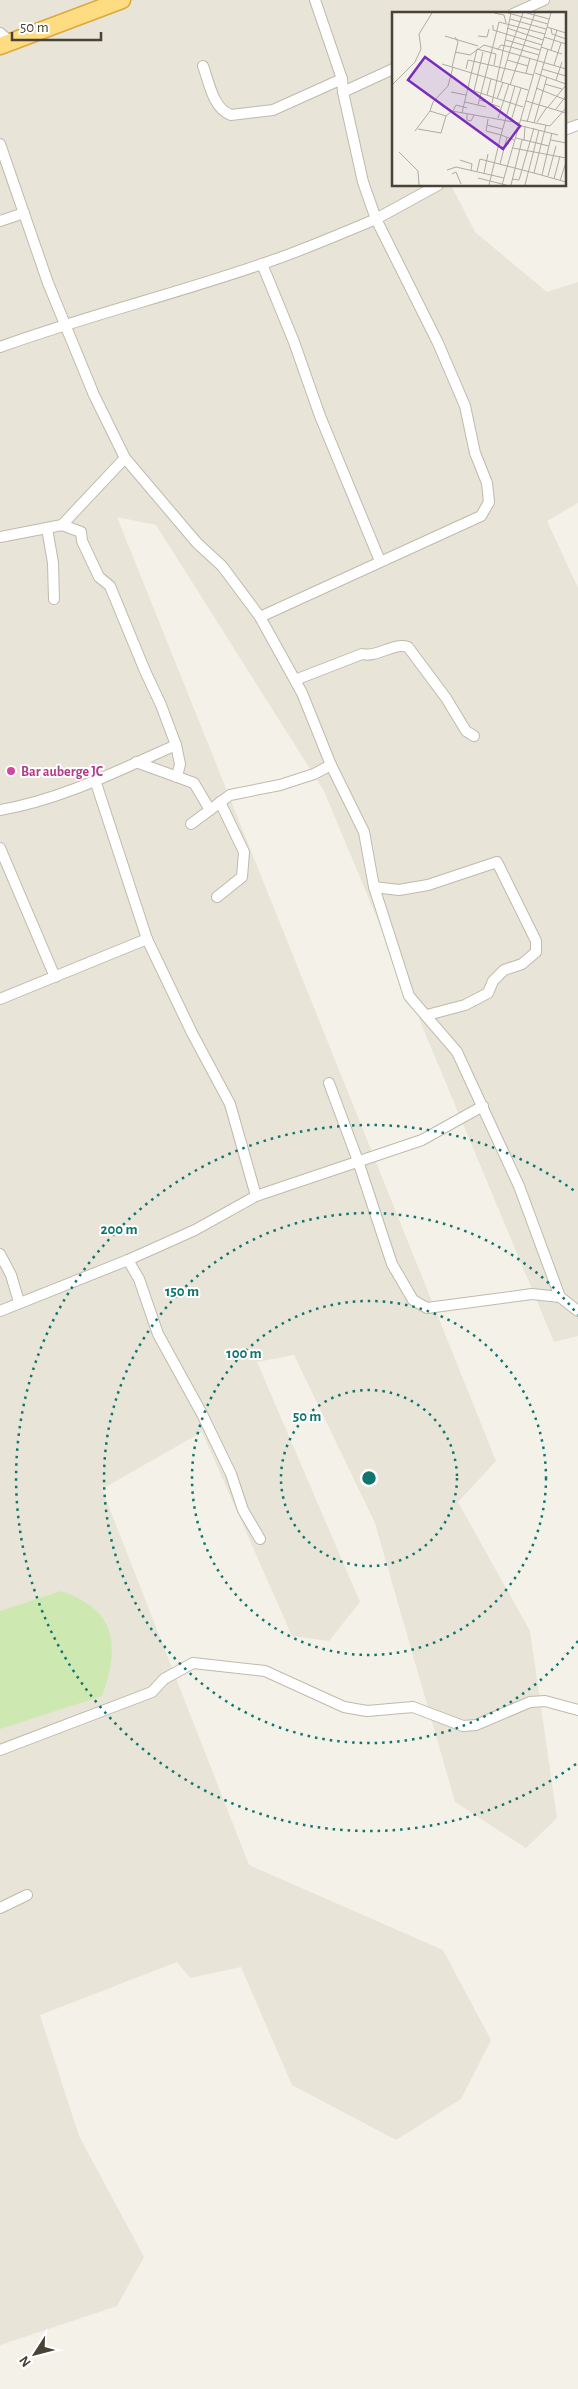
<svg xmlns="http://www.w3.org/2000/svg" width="578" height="2389" font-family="'Alegreya Sans',sans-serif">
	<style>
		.residential { fill: #e8e4d7 }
		.green { fill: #cee8b2 }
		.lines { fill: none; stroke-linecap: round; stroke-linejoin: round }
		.minor-casing { stroke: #c0baab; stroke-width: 12 }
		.trunk-casing { stroke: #dda83a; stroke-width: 19 }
		.minor { stroke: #fff; stroke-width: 10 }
		.trunk { stroke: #fedc82; stroke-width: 16 }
		.ring { fill: none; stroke: #0f766e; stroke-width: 2.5; stroke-dasharray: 2.5 5 }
		.hotel-dot { fill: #d1479c; stroke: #fff; stroke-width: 2 }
		.labels { text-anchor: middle; stroke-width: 4; stroke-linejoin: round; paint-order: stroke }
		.hotel-label { font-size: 14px; font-weight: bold; fill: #b23c85; stroke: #fff; text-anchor: start }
		.inset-road { fill: none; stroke: #afaba2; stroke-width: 1 }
		.view { fill: #7b2cbf; fill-opacity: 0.15; stroke: #7b2cbf; stroke-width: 2.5 }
		.inset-edge { fill: none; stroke: #484237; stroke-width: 2.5 }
		.centre { fill: #0f766e; stroke: #fff; stroke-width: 2.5 }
		.ring-label { font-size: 15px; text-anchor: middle; font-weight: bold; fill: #0f766e; stroke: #fff; stroke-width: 4; stroke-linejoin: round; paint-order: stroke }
	</style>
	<rect width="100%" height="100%" fill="#f4f1e9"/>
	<!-- residential -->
	<polygon class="residential" points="0,0 578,0 578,131 564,126 564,14 393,14 393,185 451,185 475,232 547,292 578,282 578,503 547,521 578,588 578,1336 554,1342 324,791 156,525 117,517 496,1461 458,1502 530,1631 557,1818 526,1848 455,1802 375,1523 294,1355 257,1362 360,1602 329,1641 292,1636 202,1432 102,1489 249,1865 443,1950 491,2040 461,2099 396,2140 292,2085 241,1967 190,1978 177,1962 40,2015 79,2136 144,2257 117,2306 0,2345"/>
	<!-- green -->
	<path class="green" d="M 61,1591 C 117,1610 120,1646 102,1696 L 0,1729 L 0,1611 Z"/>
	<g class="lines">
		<defs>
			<g id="minor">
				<polyline points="513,14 544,0"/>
				<polyline points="0,33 11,42"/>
				<path d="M 203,66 C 209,82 213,109 231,115 L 273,110 L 342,79"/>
				<polyline points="343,92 393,69"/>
				<polyline points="564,130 578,125"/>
				<polyline points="0,144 48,283 94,395 125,458 197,543 222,566 260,617 302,693 331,765 364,832 374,887 409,996 457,1052 519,1186 560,1297 578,1311"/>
				<polyline points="0,221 24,213"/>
				<polyline points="262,264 294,342 320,416 380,561"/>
				<path d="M 0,347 C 86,316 175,294 262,264 C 301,251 338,235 376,219 L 363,182 L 343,92 L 342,79 L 315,0"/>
				<polyline points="62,525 81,532 82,541 99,577 110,586 145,671 161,705 176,745 180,764 177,777"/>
				<polyline points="47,528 53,563 54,599"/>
				<polyline points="0,537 62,525 125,458"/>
				<polyline points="260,617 481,516 489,502 487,483 475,453 465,406 438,343 376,219 438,185"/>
				<path d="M 295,680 L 362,654 C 378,658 393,642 408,647 L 446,698 L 466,731 L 474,736"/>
				<polyline points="136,762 194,783 210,810"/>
				<polyline points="95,780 147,939 192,1033 230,1104 256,1196"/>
				<path d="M 0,810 C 61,800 119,770 176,745"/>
				<polyline points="191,824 230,795 280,785 314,774 331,765"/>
				<polyline points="0,848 55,977"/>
				<polyline points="374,887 399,890 428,885 497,862 536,941 536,952 522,964 504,970 493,981 488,993 465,1005 427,1015"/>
				<polyline points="217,897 242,877 244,852 220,802"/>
				<polyline points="0,999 147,939"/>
				<polyline points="329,1083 358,1161 392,1264 413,1300 427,1308 532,1294 560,1297"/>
				<polyline points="0,1254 11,1275 19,1302"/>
				<polyline points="128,1260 139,1279 158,1334 202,1414 231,1474 243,1510 260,1539"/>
				<polyline points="0,1311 128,1260 195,1230 256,1196 422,1140 483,1106"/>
				<polyline points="0,1750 152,1692 164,1679 193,1663 265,1671 344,1707 367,1711 413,1707 463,1726 476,1725 530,1702 545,1701 578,1710"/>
				<polyline points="0,1908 27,1895"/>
			</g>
			<polyline id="trunk" points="0,46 122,0"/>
		</defs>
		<!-- minor casing -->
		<use href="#minor" class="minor-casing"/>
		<!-- trunk casing -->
		<use href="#trunk" class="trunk-casing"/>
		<!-- minor -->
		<use href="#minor" class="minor"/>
		<!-- trunk -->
		<use href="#trunk" class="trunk"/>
	</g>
	<!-- distance rings -->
	<g class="ring">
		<circle cx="369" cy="1478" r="88"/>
		<circle cx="369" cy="1478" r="177"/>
		<path d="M578 1641A265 265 0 1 1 578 1315"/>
		<path d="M576 1764A353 353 0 1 1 576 1192"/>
	</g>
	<!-- markers -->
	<circle class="hotel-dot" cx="11" cy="771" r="5"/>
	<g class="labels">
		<!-- hotel labels -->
		<g class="hotel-label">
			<text x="21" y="776">Bar auberge JC</text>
		</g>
	</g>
	<!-- overview -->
	<g transform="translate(392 12)">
		<rect width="174" height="174" fill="#f4f1e9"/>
		<path class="inset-road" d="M 102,1 L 112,3 L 114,11M 116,1 L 156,12M 131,1 L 119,35 L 147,43M 135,1 L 157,7M 118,7 L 154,17M 101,13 L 101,18 L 150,33M 155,15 L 174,21M 115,16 L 151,28M 159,16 L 160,22 L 174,27M 53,24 L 86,34M 86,24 L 95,25 L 97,17M 152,25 L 174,32M 114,28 L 148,38M 149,35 L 170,42M 85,37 L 104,42 L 102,53M 105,38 L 109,33 L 119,35 L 109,69M 159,38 L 165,18M 63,40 L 78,43 L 92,33 L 174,57M 115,48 L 136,54M 50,52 L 136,78M 162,53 L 169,31M 60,55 L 66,30 L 63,25M 74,57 L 76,48 L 141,63M 150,57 L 174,64M 134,61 L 138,46M 143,61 L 174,72M 164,68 L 170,50M 153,72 L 170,77M 0,73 L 23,50 L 29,37 L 27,22 L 40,1M 118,73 L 143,1M 144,76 L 174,88M 76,77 L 131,95M 82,79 L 91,40M 59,80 L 74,83M 95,83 L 99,67M 105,87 L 111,70M 88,88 L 108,95M 134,89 L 174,101M 73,90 L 94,95M 100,91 L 119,1M 86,93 L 107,10 L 153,22M 156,95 L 174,73M 164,97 L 174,84M 38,99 L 54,104 L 60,99 L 127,111M 61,99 L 64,93 L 75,96M 70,101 L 85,37M 75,102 L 75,108 L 79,109 L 82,103M 106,106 L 117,72M 96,107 L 94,119 L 109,123 L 97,173M 129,108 L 158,114 L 174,96M 119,109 L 129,76M 135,110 L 156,37M 145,110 L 155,95M 142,111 L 155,65M 95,113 L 110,117M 126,113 L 166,123M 26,117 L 49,121 L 54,104M 23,119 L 38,99 L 41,90 L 56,74 L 61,55M 124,126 L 157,134M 122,128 L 109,123 L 123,74M 159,128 L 174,131M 132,129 L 133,114M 121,136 L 174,146M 7,140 L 26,159 L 27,173M 68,148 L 80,152 L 79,158M 108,152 L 115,125M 55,158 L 64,155 L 112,166M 85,159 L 88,147 L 142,161 L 154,113M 92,161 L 96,142M 142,161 L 174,170M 60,162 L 64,160 L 69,172M 150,163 L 160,121M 156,164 L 164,134M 86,166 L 114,173M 120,167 L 127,168 L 142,116M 162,167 L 168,144M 168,169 L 173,153M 110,173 L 159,1M 119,173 L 130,128M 133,173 L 147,118"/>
		<path class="view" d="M 33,45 L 128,114 L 111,137 L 16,68 Z"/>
		<rect width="174" height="174" class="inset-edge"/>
	</g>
	<circle cx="369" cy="1478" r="8" class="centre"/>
	<g class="ring-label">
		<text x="119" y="1234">200 m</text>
		<text x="182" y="1296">150 m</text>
		<text x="244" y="1358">100 m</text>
		<text x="307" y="1421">50 m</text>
	</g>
	<!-- north arrow -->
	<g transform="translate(35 2354) rotate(234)" stroke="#ffffff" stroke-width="4" paint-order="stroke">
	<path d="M0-4L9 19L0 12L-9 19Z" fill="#484237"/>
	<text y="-8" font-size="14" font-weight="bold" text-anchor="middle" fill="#484237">N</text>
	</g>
	<!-- scale -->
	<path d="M12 32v8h89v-8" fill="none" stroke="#484237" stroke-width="2.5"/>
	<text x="20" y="32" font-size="15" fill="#484237" stroke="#ffffff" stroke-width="4" paint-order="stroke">50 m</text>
</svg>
